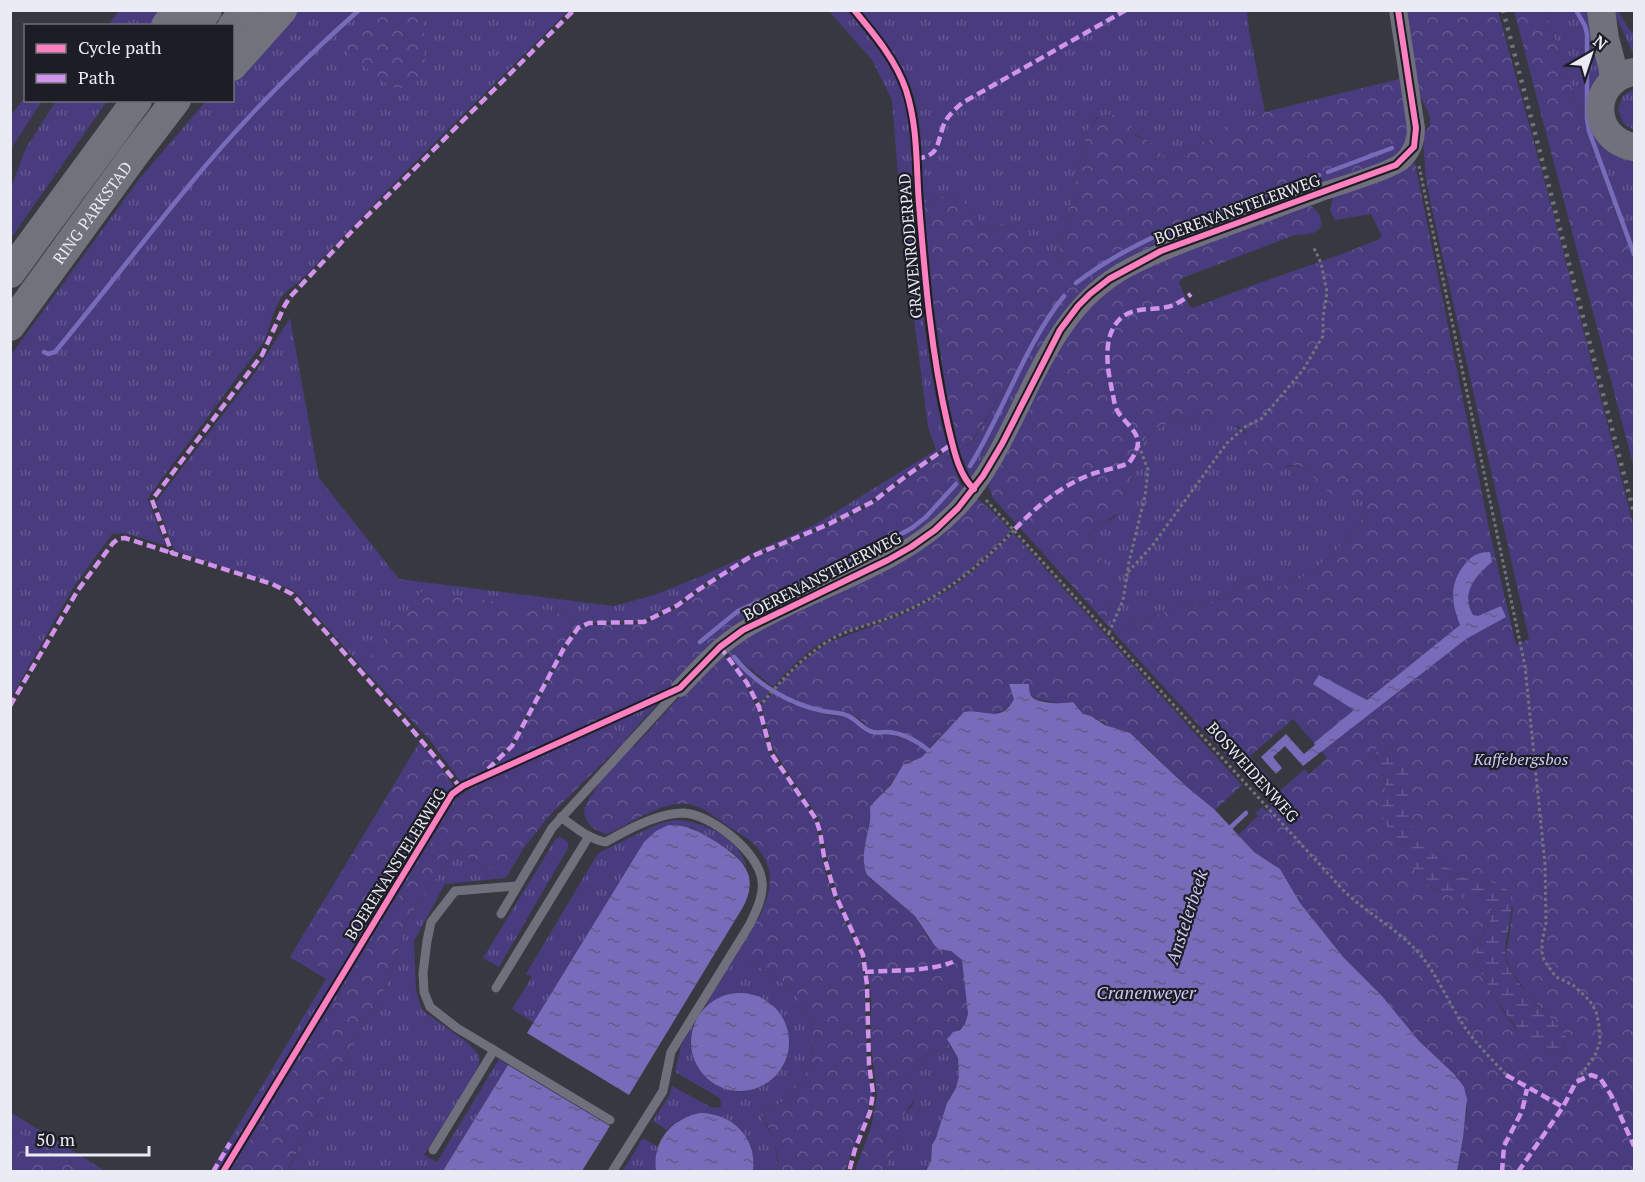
<svg xmlns="http://www.w3.org/2000/svg" width="1645" height="1182" font-family="'PT Serif',serif">
	<style>
		.grass { fill: url(#grass-tufts) }
		.forest { fill: url(#forest-crowns); fill-rule: evenodd }
		.wetland { fill: url(#wetland-marsh) }
		.water { fill: url(#water-ripples) }
		.lines { fill: none; stroke-linecap: round; stroke-linejoin: round }
		.stream { stroke: #786cba; stroke-width: 4.5 }
		.path { stroke: #74737d; stroke-width: 3; stroke-dasharray: 3 3; stroke-linecap: butt }
		.service { stroke: #706f7c; stroke-width: 9 }
		.minor { stroke: #706f7c; stroke-width: 18 }
		.primary { stroke: #71707d; stroke-width: 28 }
		.trunk { stroke: #72727d; stroke-width: 30 }
		.rail { stroke: #74747d; stroke-width: 4.5; stroke-dasharray: 3 6; stroke-linecap: butt }
		.quiet { stroke: #d193ec; stroke-width: 4.5; stroke-dasharray: 9 4.5; stroke-linecap: butt }
		.cycleway-casing { stroke: #1d1d25; stroke-width: 10 }
		.cycleway { stroke: #ff80c0; stroke-width: 6 }
		.labels { text-anchor: middle; stroke-width: 4.5; stroke-linejoin: round; paint-order: stroke }
		.street-label { font-size: 16px; fill: #ebebf6; stroke: #1d1d25 }
		.park-label { font-size: 16px; font-style: italic; fill: #cfcbf9; stroke: #1d1d25 }
		.water-label { font-size: 18px; font-style: italic; fill: #cdc9f7; stroke: #1d1d25 }
	</style>
	<defs>
		<pattern id="grass-tufts" width="24" height="20" patternUnits="userSpaceOnUse" patternTransform="scale(1.5)"><rect width="24" height="20" fill="#483c7e"/><path d="M3 7l-1-3M5 7V3M7 7l1-3M15 17l-1-3M17 17v-4M19 17l1-3" fill="none" stroke="#635891"/></pattern>
		<pattern id="forest-crowns" width="20" height="18" patternUnits="userSpaceOnUse" patternTransform="scale(1.5)"><rect width="20" height="18" fill="#483c7e"/><path d="M2 6a3 3 0 1 1 6 0M12 15a3 3 0 1 1 6 0" fill="none" stroke="#635891"/></pattern>
		<pattern id="wetland-marsh" width="20" height="14" patternUnits="userSpaceOnUse" patternTransform="scale(1.5)"><rect width="20" height="14" fill="#483c7e"/><path d="M1 5h8M5 5V1M11 12h8M15 12V8" fill="none" stroke="#635891"/></pattern>
		<pattern id="water-ripples" width="26" height="14" patternUnits="userSpaceOnUse" patternTransform="scale(1.5)"><rect width="26" height="14" fill="#786cba"/><path d="M2 4q2-2 4 0t4 0M15 11q2-2 4 0t4 0" fill="none" stroke="#625b88"/></pattern>
	</defs>
	<rect width="100%" height="100%" fill="#383841"/>
	<!-- grass -->
	<g class="grass">
		<polygon points="119,11 170,11 159,25 107,26"/>
		<path d="M 291,11 L 568,11 L 406,171 L 299,282 C 273,299 275,313 265,340 L 149,496 L 148,500 L 165,544 L 164,545 L 125,533 L 112,534 L 73,588 L 11,698 L 11,355 L 140,178 L 206,101 L 232,100 L 233,72 Z"/>
		<path d="M 829,11 L 848,11 C 868,36 892,63 903,94 C 916,131 912,190 915,230 C 920,302 929,376 947,446 L 855,511 L 750,557 L 704,584 L 678,603 L 642,621 L 588,623 L 548,610 L 376,650 L 362,667 L 300,597 L 291,589 L 176,551 L 174,549 L 156,502 L 257,370 L 290,318 L 319,478 L 399,579 L 614,606 L 654,595 L 702,576 L 816,524 L 936,450 L 928,427 L 902,227 L 892,100 L 872,60 Z"/>
		<path d="M 860,11 L 1247,11 L 1249,30 L 1265,112 C 1250,124 1225,123 1214,139 C 1199,143 1189,145 1179,158 C 1175,158 1169,160 1165,158 C 1156,155 1155,143 1145,139 C 1130,132 1113,125 1097,117 L 1088,129 L 1055,268 L 1004,223 L 984,227 L 955,192 L 924,203 C 921,168 924,121 911,88 C 900,59 879,34 860,11 Z"/>
		<polygon points="1545,11 1591,11 1605,58 1598,92 1634,165 1634,268 1601,172 1584,130 1581,131 1580,112"/>
		<polygon points="1613,11 1618,11 1628,28 1634,34 1634,55"/>
		<polygon points="1634,89 1634,130 1623,123 1618,109 1623,96"/>
		<polygon points="25,97 26,100 42,101 11,149 11,115"/>
		<polygon points="56,101 107,101 11,238 11,187 26,148"/>
		<polygon points="1046,346 971,480 959,450 972,442 1013,377"/>
		<path d="M 1205,414 C 1218,421 1241,425 1247,436 L 1286,467 C 1296,464 1303,465 1310,472 L 1362,495 L 1365,499 C 1364,504 1365,512 1363,517 C 1355,536 1303,585 1282,586 C 1271,587 1261,583 1251,579 L 1224,598 L 1204,604 L 1178,608 L 1132,623 L 1117,636 L 1105,622 L 1110,606 L 1104,562 L 1093,551 L 1088,536 L 1099,526 L 1115,517 L 1129,495 L 1129,484 L 1136,459 L 1146,436 L 1172,421 Z"/>
		<polygon points="659,702 625,740 610,728 460,795 248,1146 232,1171 229,1172 455,799 476,785"/>
		<path d="M 673,820 C 701,820 739,837 746,866 L 734,853 L 691,827 L 644,842 L 534,1023 L 512,1009 L 532,977 L 526,974 L 598,853 L 658,824 Z"/>
		<polygon points="560,837 568,842 568,848 499,967 483,958 555,840"/>
		<polygon points="456,850 506,878 445,884 414,941 416,990 422,1010 468,1043 479,1055 479,1062 476,1072 424,1155 437,1162 499,1059 508,1065 443,1171 287,1172 350,1049 389,980 407,920"/>
		<polygon points="294,950 336,977 218,1171 210,1172 326,979 290,957"/>
		<path d="M 736,955 C 756,964 787,983 800,1001 C 830,1042 805,1097 760,1114 L 775,1141 L 778,1171 L 753,1171 C 758,1121 704,1094 667,1130 L 653,1121 L 670,1094 L 672,1086 L 711,1107 L 719,1108 L 721,1105 L 720,1098 L 675,1072 L 681,1046 L 693,1025 C 677,1082 749,1116 781,1069 C 786,1062 786,1055 787,1047 C 792,1002 743,979 708,1005 L 706,1004 Z"/>
		<path d="M 951,1048 L 958,1058 L 959,1076 L 956,1088 L 947,1103 L 936,1138 L 932,1145 L 931,1162 L 926,1171 L 882,1172 L 894,1151 L 899,1138 L 899,1124 L 902,1117 L 913,1105 L 916,1091 L 910,1082 C 917,1054 925,1052 951,1048 Z"/>
		<polygon points="10,1112 105,1171 80,1171 11,1128"/>
		<polygon points="643,1138 658,1147 656,1171 622,1172"/>
	</g>
	<!-- forest -->
	<g class="forest">
		<polygon points="376,10 423,11 425,69 418,80 403,88 391,87 336,44"/>
		<path d="M 1404,11 L 1498,11 L 1553,212 L 1634,528 L 1634,1171 L 1457,1171 L 1467,1110 L 1466,1092 L 1454,1074 L 1419,1041 L 1382,996 L 1344,958 L 1300,903 L 1275,865 L 1254,852 L 1238,835 L 1258,816 L 1255,813 L 1262,807 L 1266,811 L 1272,806 L 1268,801 L 1305,769 L 1309,774 L 1327,758 L 1293,719 L 1250,756 L 1272,781 L 1260,792 L 1117,636 L 1132,623 L 1178,608 L 1204,604 L 1224,598 L 1251,579 C 1261,583 1271,587 1282,586 C 1303,585 1355,536 1363,517 C 1365,512 1364,504 1365,499 L 1362,495 C 1339,503 1329,494 1314,478 C 1312,475 1308,470 1305,468 C 1286,456 1272,485 1246,452 L 1247,436 L 1244,430 L 1238,426 L 1231,426 L 1205,414 L 1172,421 L 1146,436 L 1136,459 L 1129,484 L 1129,496 L 1124,508 L 1088,535 C 1093,553 1096,550 1105,563 C 1117,582 1111,602 1105,622 L 993,498 L 989,488 L 988,479 L 1062,340 L 1087,307 L 1136,270 L 1309,205 C 1319,210 1328,225 1315,232 C 1309,235 1301,234 1295,235 L 1182,278 L 1179,283 L 1189,305 L 1192,308 L 1201,305 C 1259,281 1321,264 1379,239 L 1382,236 L 1371,214 L 1335,220 L 1330,210 L 1333,197 L 1339,192 L 1415,163 L 1491,538 L 1516,645 L 1529,639 L 1429,196 C 1424,173 1425,155 1422,134 L 1430,126 L 1430,116 L 1417,90 ZM 1383,743 C 1389,749 1399,754 1403,762 C 1416,782 1404,803 1409,821 C 1414,839 1447,871 1463,877 C 1472,880 1481,881 1491,882 L 1513,908 L 1506,956 L 1510,969 L 1528,994 L 1562,1030 L 1565,1043 L 1562,1050 L 1551,1055 C 1540,1046 1524,1037 1514,1026 C 1504,1014 1477,971 1476,956 C 1475,938 1499,920 1489,903 C 1432,893 1428,896 1400,843 C 1394,831 1388,819 1384,805 C 1383,801 1385,797 1385,792 C 1386,779 1383,768 1375,757 Z"/>
		<polygon points="1514,11 1545,11 1580,112 1581,131 1584,130 1601,172 1634,268 1634,468"/>
		<path d="M 1403,78 L 1410,131 L 1407,143 L 1393,158 L 1151,250 L 1013,377 L 971,442 L 959,450 L 946,390 L 932,295 L 924,203 L 955,192 L 984,227 L 1004,223 L 1055,267 L 1088,129 C 1101,112 1108,112 1129,119 L 1135,136 C 1142,138 1149,140 1154,145 C 1165,158 1160,160 1179,158 C 1189,145 1199,143 1214,139 C 1219,132 1228,123 1237,120 C 1250,116 1252,122 1265,112 Z"/>
		<path d="M 948,449 L 961,485 L 992,511 L 1011,531 C 980,564 946,592 905,610 C 883,620 859,626 836,635 C 812,645 790,668 773,687 L 733,655 L 745,671 L 771,691 L 760,704 L 726,650 L 665,692 L 492,768 L 514,745 L 572,637 L 581,628 L 589,625 L 644,624 L 679,607 L 703,589 L 751,559 L 845,519 L 864,509 Z"/>
		<path d="M 1013,533 L 1242,785 L 1215,810 L 1187,787 L 1143,744 L 1091,716 L 1083,714 L 1073,702 L 1060,704 L 1034,698 L 1030,693 L 1028,684 L 1010,687 L 1014,699 C 1004,719 981,714 962,714 L 929,748 L 909,736 L 870,729 L 860,719 L 850,714 L 834,710 L 821,710 L 792,700 L 775,689 L 793,670 L 827,643 L 904,614 L 949,590 L 977,568 Z"/>
		<polygon points="423,590 548,610 588,623 573,630 512,743 484,771 461,782 429,739 362,667"/>
		<path d="M 723,656 L 728,658 L 744,681 L 760,714 L 768,751 L 803,800 L 815,820 L 824,867 L 831,890 L 861,956 L 865,985 L 867,1063 L 872,1095 L 864,1125 L 854,1146 L 845,1171 L 778,1171 C 779,1150 773,1132 760,1114 C 805,1098 830,1042 800,1001 C 787,983 756,964 736,955 C 756,922 790,881 754,844 C 747,837 736,832 728,826 C 713,816 698,802 679,804 C 656,805 628,825 607,834 C 594,831 581,821 585,806 L 623,743 L 550,815 L 523,849 L 506,878 L 456,850 L 407,920 L 389,980 L 350,1049 L 287,1171 L 232,1172 L 460,795 L 610,728 L 634,747 L 693,682 Z"/>
		<path d="M 773,692 L 792,704 L 827,715 L 845,717 L 855,721 L 871,734 C 894,734 909,737 928,751 L 922,757 L 906,763 L 886,790 L 870,806 C 870,812 871,820 869,826 C 866,842 860,859 867,876 L 915,916 L 929,939 L 943,951 L 951,951 L 962,960 L 968,1014 L 966,1024 L 956,1031 L 949,1044 L 951,1048 C 925,1052 917,1054 910,1082 L 916,1091 L 916,1098 L 902,1117 L 899,1124 L 899,1138 L 894,1151 L 882,1171 L 855,1171 L 872,1124 L 877,1095 L 871,1046 L 871,996 L 865,955 L 846,917 L 834,886 L 818,817 L 774,751 L 761,706 Z"/>
		<polygon points="419,743 437,761 454,787 442,800 430,820 336,977 294,950"/>
		<polygon points="11,1128 80,1171 11,1171"/>
	</g>
	<!-- wetland -->
	<path class="wetland" d="M 1380,743 L 1383,743 C 1391,751 1401,756 1406,766 C 1418,792 1399,813 1419,837 C 1431,852 1445,870 1463,877 C 1480,883 1498,878 1510,893 C 1516,914 1503,935 1506,957 C 1508,979 1547,1013 1562,1030 L 1566,1037 L 1562,1050 C 1555,1053 1548,1057 1540,1052 C 1522,1041 1477,976 1476,956 C 1476,938 1499,920 1489,904 C 1457,896 1433,899 1413,868 C 1408,860 1405,851 1400,843 C 1395,833 1386,829 1383,817 C 1380,805 1387,793 1385,780 C 1383,766 1369,755 1380,743 Z"/>
	<!-- water -->
	<g class="water">
		<path d="M 1490,552 L 1492,562 C 1476,575 1460,593 1473,615 L 1478,616 L 1501,606 L 1506,617 L 1466,639 L 1303,766 L 1285,746 L 1273,757 L 1282,768 L 1276,774 L 1261,757 L 1286,734 L 1304,754 L 1315,745 L 1314,743 L 1354,710 L 1313,684 L 1319,675 L 1367,700 L 1460,625 C 1451,603 1449,583 1465,564 C 1472,555 1479,552 1490,552 Z"/>
		<path d="M 1009,684 L 1029,684 C 1029,688 1029,694 1033,698 C 1042,704 1063,704 1073,702 L 1083,714 L 1091,716 L 1105,725 L 1130,733 L 1187,787 L 1215,810 L 1254,852 L 1280,869 L 1300,903 L 1344,958 L 1382,996 L 1419,1041 L 1454,1074 L 1464,1087 L 1467,1099 L 1463,1138 L 1457,1171 L 926,1171 L 931,1162 L 932,1145 L 936,1138 L 947,1103 L 956,1088 L 959,1076 L 958,1058 L 947,1039 L 953,1032 L 960,1030 L 965,1024 L 968,1014 L 962,960 L 951,951 L 940,950 L 935,946 L 915,916 L 867,875 C 860,859 866,842 869,826 C 871,820 870,812 870,806 L 891,785 L 903,765 L 922,757 L 964,712 C 983,708 1001,725 1014,699 Z"/>
		<path d="M 669,825 C 687,825 698,831 713,840 C 740,857 761,873 743,907 L 629,1095 L 527,1033 L 644,842 L 656,831 Z"/>
		<circle cx="740" cy="1042" r="49"/>
		<polygon points="508,1065 610,1126 582,1171 443,1171"/>
		<path d="M 700,1113 C 733,1113 757,1138 753,1171 L 656,1171 C 652,1141 671,1119 700,1113 Z"/>
	</g>
	<g class="lines">
		<!-- stream -->
		<g class="stream">
			<polyline points="1576,10 1585,26 1587,34 1587,119 1589,131 1634,254"/>
			<polyline points="1328,172 1392,148"/>
			<path d="M 1076,283 C 1147,229 1236,205 1319,175"/>
			<path d="M 44,352 L 48,354 L 55,352 C 100,298 142,242 187,188 C 239,124 297,65 359,10"/>
			<path d="M 970,466 C 1004,411 1024,346 1064,296"/>
			<polyline points="700,642 738,611 864,554 912,528 926,517 956,484"/>
			<path d="M 734,657 C 756,684 789,704 823,711 C 831,713 838,712 846,715 C 856,718 863,730 873,732 C 877,733 882,732 887,732 C 902,733 916,740 928,750"/>
			<polyline points="1229,833 1231,827 1246,813"/>
		</g>
		<!-- path -->
		<g class="path">
			<polyline points="1419,166 1525,666 1545,864 1546,923 1542,942 1542,952 1544,960 1556,977 1573,985 1589,1000 1596,1011 1599,1025 1600,1042 1595,1055 1576,1082"/>
			<path d="M 986,500 L 1344,891 C 1367,913 1397,929 1418,952 C 1437,974 1448,1002 1464,1026 C 1476,1044 1492,1059 1506,1075"/>
			<polyline points="1128,572 1152,546 1227,443 1246,426 1261,419 1276,402 1303,370 1323,336 1323,317 1327,292 1321,263 1313,246"/>
			<polyline points="1109,633 1123,600 1129,562 1145,496 1148,470 1138,443"/>
			<path d="M 759,707 C 779,683 798,661 825,643 C 847,628 877,624 901,613 C 946,594 982,564 1015,529"/>
		</g>
		<!-- service -->
		<g class="service">
			<path d="M 561,817 C 575,827 590,840 606,842 C 628,829 658,813 683,813 C 711,814 759,852 762,881 C 764,896 756,911 750,924 L 671,1052 L 663,1091 L 612,1172"/>
			<polyline points="517,886 455,891 431,922 427,941 423,973 424,992 430,1007 457,1028 610,1120"/>
			<polyline points="501,914 552,828 680,688"/>
			<polyline points="496,988 589,836"/>
			<polyline points="433,1150 494,1050"/>
		</g>
		<!-- minor -->
		<path class="minor" d="M 680,688 C 700,667 719,645 744,630 C 815,587 900,569 958,508 C 1027,434 1035,316 1130,267 C 1159,252 1189,241 1219,230 C 1254,217 1289,204 1324,191 C 1343,185 1387,172 1401,162 C 1412,153 1416,142 1416,128 L 1398,10"/>
		<!-- primary -->
		<g class="primary">
			<polyline points="1601,10 1605,39 1612,65 1614,80"/>
			<path d="M 1634,72 C 1589,79 1589,139 1634,147"/>
		</g>
		<!-- trunk -->
		<g class="trunk">
			<polyline points="166,26 177,10"/>
			<polyline points="195,26 207,10"/>
			<polyline points="232,27 245,10"/>
			<polyline points="232,66 282,10"/>
			<polyline points="10,273 137,100"/>
			<path id="s1" d="M 10,326 L 134,155 L 176,100"/>
		</g>
		<!-- rail -->
		<polyline class="rail" points="1503,10 1634,513"/>
		<!-- quiet -->
		<g class="quiet">
			<path d="M 916,159 C 938,155 936,149 942,130 C 945,118 953,111 962,103 L 1126,10"/>
			<path d="M 1015,529 C 1037,506 1062,485 1092,474 C 1104,470 1117,468 1129,463 C 1133,457 1138,450 1138,442 C 1137,430 1124,422 1118,412 C 1115,407 1114,401 1113,395 C 1108,372 1101,339 1119,320 C 1132,306 1151,311 1167,307 C 1176,305 1185,299 1191,294"/>
			<polyline points="720,647 747,683 759,707 771,753 816,819 820,832 824,856 835,894 863,955 867,985 869,1064 873,1093 870,1112 855,1149 849,1172"/>
			<polyline points="10,706 78,590 113,543 118,539 125,538 172,553"/>
			<polyline points="488,769 512,746 564,648 578,628 589,623 644,622 678,605 698,590 750,557 829,524 874,501 906,476 952,444"/>
			<polyline points="461,788 404,720 292,594 272,584 172,553 152,500 262,355 285,305 290,297 353,230 574,10"/>
			<path d="M 865,972 C 894,970 926,972 953,962"/>
			<polyline points="1506,1075 1563,1107"/>
			<polyline points="213,1172 230,1143"/>
			<polyline points="1502,1172 1504,1146 1522,1111 1527,1089"/>
			<polyline points="1518,1172 1563,1107 1576,1082 1591,1075 1600,1078 1611,1095 1634,1146"/>
		</g>
		<defs>
			<g id="cycleway">
				<path d="M 854,10 C 874,34 896,60 906,90 C 918,127 916,166 919,204 C 925,278 931,353 948,426 C 953,446 958,475 974,489"/>
				<polyline points="223,1172 452,794 463,786 680,688 720,647 743,630 888,560 911,547 935,530 958,508 983,476 1002,444 1060,330 1078,306 1090,294 1109,279 1161,251 1396,165 1414,147 1416,128 1398,10"/>
			</g>
		</defs>
		<!-- cycleway casing -->
		<use href="#cycleway" class="cycleway-casing"/>
		<!-- cycleway -->
		<use href="#cycleway" class="cycleway"/>
	</g>
	<g class="labels">
		<!-- street labels -->
		<g class="street-label">
			<text transform="translate(1237 209) rotate(-20)" y="6">BOERENANSTELERWEG</text>
			<text dy="6" stroke="none"><textPath href="#s1" startOffset="140">RING PARKSTAD</textPath></text>
			<text transform="translate(910 246) rotate(-95)" y="6">GRAVENRODERPAD</text>
			<text transform="translate(822 576) rotate(-27)" y="6">BOERENANSTELERWEG</text>
			<text transform="translate(1253 772) rotate(48)" y="6">BOSWEIDENWEG</text>
			<text transform="translate(395 864) rotate(-58)" y="6">BOERENANSTELERWEG</text>
		</g>
		<!-- park labels -->
		<g class="park-label">
			<text x="1521" y="765">Kaffebergsbos</text>
		</g>
		<!-- water labels -->
		<g class="water-label">
			<text transform="translate(1187 917) rotate(-72)" y="6">Anstelerbeek</text>
			<text x="1146" y="999">Cranenweyer</text>
		</g>
	</g>
	<!-- border -->
	<rect width="1645" height="1182" fill="none" stroke="#ebebf6" stroke-width="24"/>
	<!-- legend -->
	<rect x="24" y="24" width="210" height="78" fill="#1d1d25" stroke="#6f6f79" stroke-width="1.5"/>
	<rect x="36" y="44" width="30" height="9" fill="#ff80c0" stroke="#6f6f79" stroke-width="1.5"/>
	<text x="78" y="54" font-size="18" fill="#ebebf6">Cycle path</text>
	<rect x="36" y="74" width="30" height="9" fill="#d193ec" stroke="#6f6f79" stroke-width="1.5"/>
	<text x="78" y="84" font-size="18" fill="#ebebf6">Path</text>
	<!-- north arrow -->
	<g transform="translate(1591 54) rotate(39)" stroke="#1d1d25" stroke-width="4.5" paint-order="stroke">
	<path d="M0-4.5L10 22L0 15L-10 22Z" fill="#ebebf6"/>
	<text y="-9" font-size="16" font-weight="bold" text-anchor="middle" fill="#ebebf6">N</text>
	</g>
	<!-- scale -->
	<path d="M27 1146v9h122v-9" fill="none" stroke="#ebebf6" stroke-width="3"/>
	<text x="36" y="1146" font-size="18" fill="#ebebf6" stroke="#1d1d25" stroke-width="4.5" paint-order="stroke">50 m</text>
</svg>
